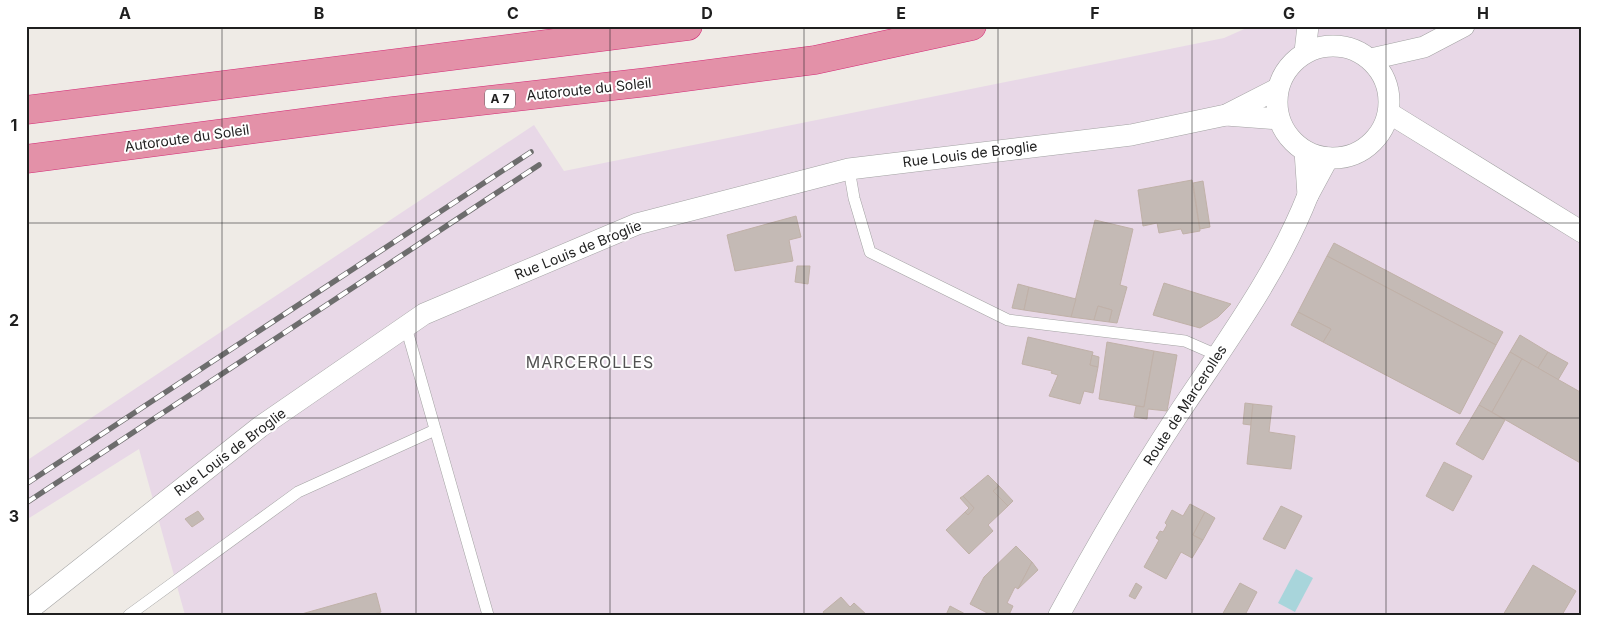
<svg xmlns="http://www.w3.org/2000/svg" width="1608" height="641" font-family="Inter,sans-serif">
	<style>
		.industrial { fill: #e8d8e7 }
		.water { fill: #a8d5db }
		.building { fill: #c4bab5; stroke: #c0b1a8 }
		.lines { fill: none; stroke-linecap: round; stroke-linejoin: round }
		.service-casing { stroke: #a3a3a3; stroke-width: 12 }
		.minor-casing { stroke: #a3a3a3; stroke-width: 22 }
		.motorway-casing { stroke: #d42c77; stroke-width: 29 }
		.service { stroke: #fff; stroke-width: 11 }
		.minor { stroke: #fff; stroke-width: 21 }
		.motorway { stroke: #e391a8; stroke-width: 28 }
		.rail-casing { stroke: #6d6d6d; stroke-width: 5.5 }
		.rail { stroke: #fff; stroke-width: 4; stroke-dasharray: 11; stroke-linecap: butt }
		.grid { fill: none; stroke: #1f1f1f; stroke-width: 1; stroke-opacity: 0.55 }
		.labels { text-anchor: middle; stroke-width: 4; stroke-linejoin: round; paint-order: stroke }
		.shield { fill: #fff; stroke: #626262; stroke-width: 1 }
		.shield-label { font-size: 12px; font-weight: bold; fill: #1f1f1f }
		.street-label { font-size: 14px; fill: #1f1f1f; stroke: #fff }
		.quarter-label { font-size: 16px; letter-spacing: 1px; fill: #525252; stroke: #fff }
		.neatline { fill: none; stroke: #1f1f1f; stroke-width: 2 }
		.grid-label { font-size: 16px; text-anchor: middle; font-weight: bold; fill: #1f1f1f }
	</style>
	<rect width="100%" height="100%" fill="#efebe6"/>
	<!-- industrial -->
	<polygon class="industrial" points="1251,26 1582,26 1582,615 185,615 139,449 26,520 26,461 534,125 564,171 1224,38"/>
	<!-- water -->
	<polygon class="water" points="1296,569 1313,578 1295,612 1278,603"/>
	<!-- building -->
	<g class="building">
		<polygon points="1192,180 1200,231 1183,234 1181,229 1159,233 1157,223 1143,226 1138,190"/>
		<polygon points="1203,181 1210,227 1200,229 1193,183"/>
		<polygon points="796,216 801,237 789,240 793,261 735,271 727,235"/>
		<polygon points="1095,220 1133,229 1120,285 1127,287 1117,323 1109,322 1112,310 1098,306 1094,320 1071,317"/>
		<polygon points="1334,243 1503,332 1496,345 1327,256"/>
		<polygon points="1327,256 1496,345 1460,414 1323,342 1331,329 1298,312"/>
		<polygon points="797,266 810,266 808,284 795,282"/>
		<polygon points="1164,283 1231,304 1218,317 1200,328 1153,315"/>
		<polygon points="1018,284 1029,287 1024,310 1012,308"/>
		<polygon points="1029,287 1076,299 1071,317 1024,310"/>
		<polygon points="1098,306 1112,310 1109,322 1094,320"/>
		<polygon points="1298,312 1331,329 1323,342 1291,325"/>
		<polygon points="1520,335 1548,352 1538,368 1510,352"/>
		<polygon points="1028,337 1093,352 1090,365 1098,367 1093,393 1084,391 1080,404 1049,396 1058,375 1051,373 1052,371 1022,364"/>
		<polygon points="1107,342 1154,351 1144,407 1099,399"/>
		<polygon points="1154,351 1177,355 1167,411 1148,409 1147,419 1134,417 1136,406 1144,407"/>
		<polygon points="1510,352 1522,359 1492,412 1479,405"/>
		<polygon points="1548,352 1568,363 1558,380 1538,368"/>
		<polygon points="1092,355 1099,357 1098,367 1090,365"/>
		<polygon points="1522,359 1582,393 1582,464 1492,412"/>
		<polygon points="1245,403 1253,404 1251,425 1243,424"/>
		<polygon points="1253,404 1272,406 1269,432 1295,436 1291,469 1247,464"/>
		<polygon points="1479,405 1505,420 1483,460 1456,444"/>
		<polygon points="1444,462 1472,476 1453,511 1426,496"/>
		<polygon points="988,475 999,486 993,491 1008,506 988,525 993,531 969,554 946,530 965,512 968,515 974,508 963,496"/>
		<polygon points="999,486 1013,501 1008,506 993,491"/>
		<polygon points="963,496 974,508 968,515 965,512 969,508 960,498"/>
		<polygon points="1190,504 1205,512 1193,535 1203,540 1192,558 1181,552 1166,579 1144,567 1159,540 1156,538 1160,531 1163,532 1167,525 1165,523 1172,510 1183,516"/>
		<polygon points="1281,506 1302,516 1285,549 1263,539"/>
		<polygon points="198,511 204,519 192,527 185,519"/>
		<polygon points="1205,512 1215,518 1203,540 1193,535"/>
		<polygon points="1016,546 1032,562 1018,589 1015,587 1007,603 1013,606 1009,615 991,615 970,604 984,577"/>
		<polygon points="1032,562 1038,570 1018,589"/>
		<polygon points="1533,565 1576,591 1562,615 1503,615"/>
		<polygon points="1136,583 1142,587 1135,599 1129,596"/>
		<polygon points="1240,583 1257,592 1245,615 1222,615"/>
		<polygon points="376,593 381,612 370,615 298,615"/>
		<polygon points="841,597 850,607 854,603 867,615 825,615 823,612"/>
		<polygon points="950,606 967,615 946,615"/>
	</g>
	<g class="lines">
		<defs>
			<g id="service">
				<polyline points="849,169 854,198 870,252 1008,320 1185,341 1217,355"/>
				<polyline points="406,327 488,615"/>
				<polyline points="129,615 298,492 435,430"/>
			</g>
			<g id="minor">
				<circle cx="1333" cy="102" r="56"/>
				<polyline points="1305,52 1308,26"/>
				<polyline points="1371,59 1424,47 1464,26"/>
				<polyline points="1389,113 1582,232"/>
				<polyline points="1226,115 1279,119"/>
				<polyline points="1305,151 1308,195 1328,158"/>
				<polyline points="26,612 260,427 424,314 637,224 849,169 1131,135 1226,115 1277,89"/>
				<path d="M 1059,615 C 1096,547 1135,480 1177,416 C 1224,345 1277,274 1308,195"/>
			</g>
			<g id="motorway">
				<polyline points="26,110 688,26"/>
				<polyline points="26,159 393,111 648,82 815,60 972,26"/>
			</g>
		</defs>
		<!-- service casing -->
		<use href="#service" class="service-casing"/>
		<!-- minor casing -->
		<use href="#minor" class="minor-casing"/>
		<!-- motorway casing -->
		<use href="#motorway" class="motorway-casing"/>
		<!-- service -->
		<use href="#service" class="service"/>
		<!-- minor -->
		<use href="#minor" class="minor"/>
		<!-- motorway -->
		<use href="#motorway" class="motorway"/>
		<defs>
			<g id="rail">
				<polyline points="26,484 531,152"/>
				<polyline points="26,503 539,165"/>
			</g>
		</defs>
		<!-- rail casing -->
		<use href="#rail" class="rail-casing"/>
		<!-- rail -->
		<use href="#rail" class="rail"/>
	</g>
	<!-- grid -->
	<path class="grid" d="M 222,26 L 222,615M 416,26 L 416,615M 610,26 L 610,615M 804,26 L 804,615M 998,26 L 998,615M 1192,26 L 1192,615M 1386,26 L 1386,615M 26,223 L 1582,223M 26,418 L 1582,418"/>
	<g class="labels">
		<!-- shield labels -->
		<rect class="shield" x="485" y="89.5" width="30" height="19" rx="4"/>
		<g class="shield-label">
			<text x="500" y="103">A 7</text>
		</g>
		<!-- street labels -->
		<g class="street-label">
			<text transform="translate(589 89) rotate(-6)" y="5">Autoroute du Soleil</text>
			<text transform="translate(187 138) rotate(-8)" y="5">Autoroute du Soleil</text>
			<text transform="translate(970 154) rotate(-7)" y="5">Rue Louis de Broglie</text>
			<text transform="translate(578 250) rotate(-22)" y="5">Rue Louis de Broglie</text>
			<text transform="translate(1185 405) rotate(-57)" y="5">Route de Marcerolles</text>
			<text transform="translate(230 452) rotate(-37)" y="5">Rue Louis de Broglie</text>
		</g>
		<!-- quarter labels -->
		<g class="quarter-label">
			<text x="590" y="368">MARCEROLLES</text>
		</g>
	</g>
	<!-- border -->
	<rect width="1608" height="641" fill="none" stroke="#ffffff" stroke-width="55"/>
	<rect x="28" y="28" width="1552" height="586" class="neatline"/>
	<g class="grid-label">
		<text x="125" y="19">A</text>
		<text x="319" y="19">B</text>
		<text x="513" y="19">C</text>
		<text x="707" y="19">D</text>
		<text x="901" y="19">E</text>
		<text x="1095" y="19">F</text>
		<text x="1289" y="19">G</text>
		<text x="1483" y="19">H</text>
		<text x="14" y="131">1</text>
		<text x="14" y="326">2</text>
		<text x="14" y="522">3</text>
	</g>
</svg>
